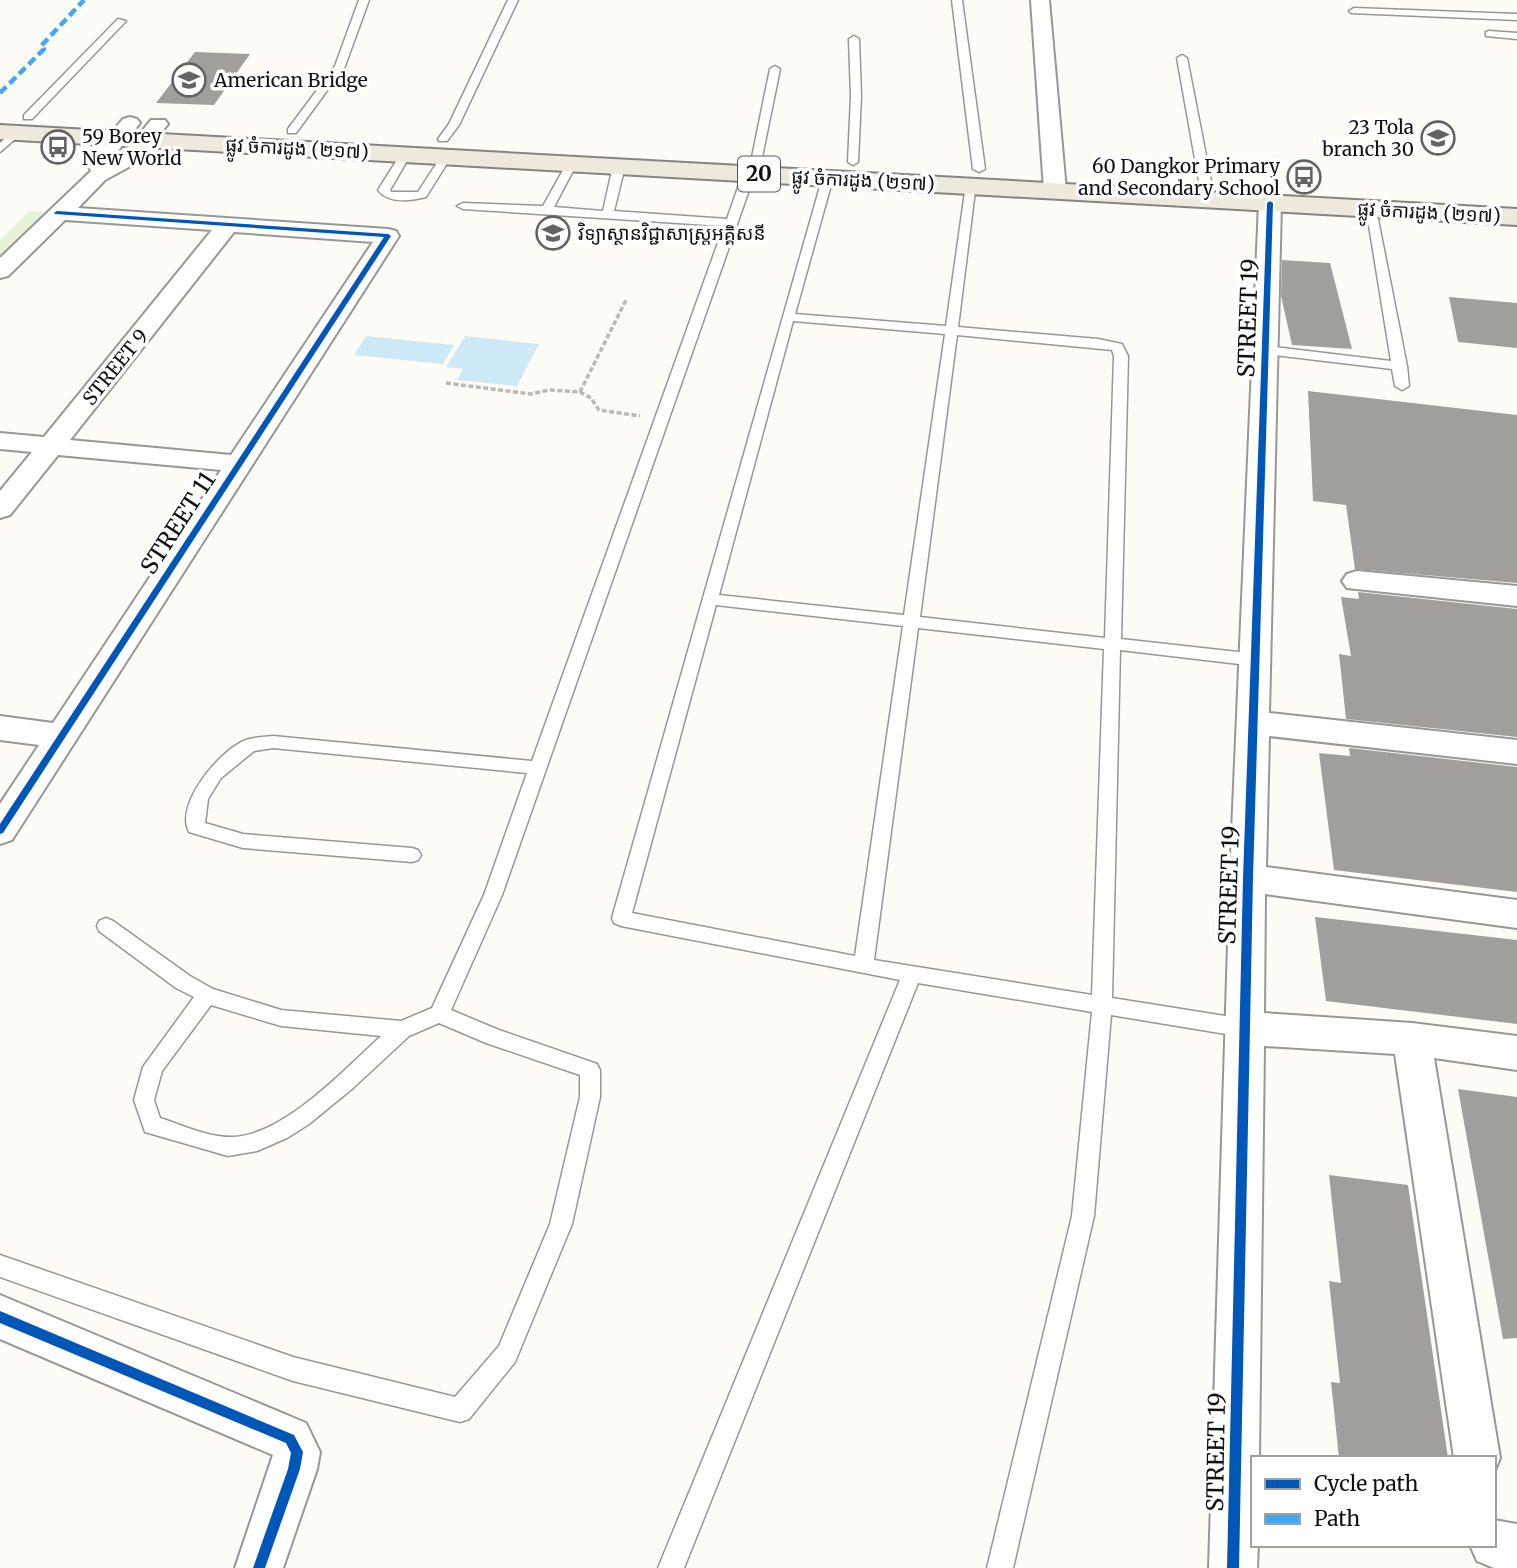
<svg xmlns="http://www.w3.org/2000/svg" width="1517" height="1568" font-family="Merriweather,'Noto Sans Khmer',serif">
	<style>
		.green { fill: #e7f3d7 }
		.water { fill: #cde8f7 }
		.building { fill: #a19f9c }
		.lines { fill: none; stroke-linecap: round; stroke-linejoin: round }
		.service-casing { stroke: #979795; stroke-width: 3 }
		.minor-casing { stroke: #979795; stroke-width: 4 }
		.primary-casing { stroke: #858482; stroke-width: 4 }
		.path { stroke: #b9b9b8; stroke-width: 3.5; stroke-dasharray: 5 2.5; stroke-linecap: butt }
		.service { fill: #fffffe; fill-rule: evenodd }
		.minor { fill: #fffffe; fill-rule: evenodd }
		.primary { fill: #ede9dc; fill-rule: evenodd }
		.quiet { stroke: #3fa9f5; stroke-width: 4.5; stroke-dasharray: 9 4.5; stroke-linecap: butt }
		.cycleway-casing { stroke: #fff; stroke-width: 4 }
		.cycleway { fill: #0057b8; fill-rule: evenodd }
		.labels { text-anchor: middle; stroke-width: 7; stroke-linejoin: round; paint-order: stroke }
		.far-poi-label { font-size: 19px; fill: #111; stroke: #fff; text-anchor: start }
		.far-street-label { font-size: 19px; fill: #111; stroke: #fff }
		.shield { fill: #fff; stroke: #585858; stroke-width: 2 }
		.shield-label { font-size: 21px; font-weight: bold; fill: #111 }
		.street-label { font-size: 23px; fill: #111; stroke: #fff }
	</style>
	<rect width="100%" height="100%" fill="#fdfcf7"/>
	<!-- green -->
	<polygon class="green" points="29,211 57,213 0,271 0,240"/>
	<!-- water -->
	<g class="water">
		<polygon points="366,336 454,345 443,364 354,355"/>
		<polygon points="465,336 539,344 517,386 457,380 463,369 446,367"/>
	</g>
	<!-- building -->
	<g class="building">
		<polygon points="195,52 250,54 214,105 156,103"/>
		<polygon points="1282,260 1330,263 1352,349 1292,345 1281,296"/>
		<polygon points="1449,297 1517,303 1517,348 1458,342"/>
		<polygon points="1308,391 1517,415 1517,583 1355,569 1346,505 1313,501"/>
		<polygon points="1358,592 1517,609 1517,737 1346,719 1339,654 1351,656 1341,597 1359,599"/>
		<polygon points="1349,748 1517,767 1517,892 1334,870 1319,753 1350,756"/>
		<polygon points="1315,917 1517,940 1517,1024 1326,1001"/>
		<polygon points="1458,1089 1517,1097 1517,1338 1503,1339"/>
		<polygon points="1329,1175 1408,1185 1448,1458 1339,1458 1331,1382 1340,1383 1329,1281 1341,1283"/>
	</g>
	<g class="lines">
		<defs>
			<g id="service">
				<polygon points="359,0 369,0 345,66 296,133 288,133 288,129 335,66"/>
				<polygon points="508,0 518,0 459,125 447,141 439,141 438,139 449,124"/>
				<polygon points="952,0 962,0 985,169 979,172 973,169"/>
				<polygon points="1354,8 1517,14 1517,20 1351,13 1349,11"/>
				<polygon points="118,19 126,21 32,119 24,119 24,115"/>
				<polygon points="1489,31 1517,33 1517,39 1486,36 1486,32"/>
				<polygon points="854,36 859,39 861,96 858,162 853,165 848,162 851,96 849,39"/>
				<polygon points="1182,55 1187,58 1211,181 1205,184 1199,181 1177,58"/>
				<polygon points="775,66 780,69 762,157 757,160 752,157 770,69"/>
				<polygon points="13,131 22,133 0,152 0,143"/>
				<path d="M 402,152 L 411,154 L 390,190 L 391,192 L 418,192 L 442,155 L 451,157 L 426,197 C 410,201 389,204 378,190 Z"/>
				<path d="M 572,160 L 577,163 L 554,207 L 603,211 L 613,166 L 619,163 L 625,166 L 614,211 L 727,219 L 743,173 L 749,170 L 755,173 L 502,895 L 451,1010 L 499,1030 L 597,1064 L 600,1070 L 600,1097 L 572,1224 L 515,1362 L 469,1419 L 460,1422 L 293,1381 L 0,1277 L 0,1255 L 293,1357 L 455,1397 L 499,1346 L 550,1224 L 580,1097 L 580,1075 L 486,1043 L 439,1023 L 409,1036 L 353,1088 L 309,1124 L 287,1138 L 257,1151 L 228,1156 L 145,1132 L 134,1100 L 143,1067 L 194,997 L 176,988 L 99,931 L 97,926 L 99,921 L 106,918 L 113,921 L 190,976 L 213,989 L 281,1010 L 401,1021 L 432,1008 L 484,895 L 527,773 L 273,748 L 254,751 L 221,778 L 208,799 L 205,823 L 243,834 L 412,848 L 418,850 L 421,855 L 418,860 L 412,862 L 243,848 L 189,832 C 174,804 221,749 246,740 C 254,737 264,737 273,736 L 532,761 L 724,226 L 463,209 L 457,206 L 463,203 L 543,206 L 567,163 ZM 211,1005 L 281,1026 L 381,1036 C 345,1069 284,1135 233,1137 C 209,1138 182,1125 160,1118 L 154,1100 L 162,1071 Z"/>
				<path d="M 823,176 L 833,178 L 795,314 L 946,326 L 966,185 L 976,183 L 958,327 L 1098,339 L 1122,344 L 1128,356 L 1121,639 L 1256,654 L 1264,660 L 1256,666 L 1120,650 L 1112,998 L 1244,1019 L 1251,1022 L 1254,1028 L 1251,1034 L 1244,1037 L 1111,1015 L 1094,1216 L 1013,1568 L 987,1568 L 1072,1216 L 1092,1012 L 918,983 L 684,1568 L 658,1568 L 900,980 L 621,926 L 614,923 L 612,918 ZM 793,321 L 945,334 L 904,615 L 719,595 ZM 957,335 L 1112,350 L 1114,356 L 1105,638 L 920,617 ZM 716,605 L 903,626 L 855,956 L 632,913 ZM 918,628 L 1104,649 L 1092,995 L 874,960 Z"/>
				<polygon points="1366,207 1376,209 1407,366 1409,386 1402,390 1395,386 1392,369 1266,354 1260,350 1266,346 1391,361"/>
			</g>
			<g id="minor">
				<polygon points="1031,0 1049,0 1066,190 1063,195 1047,195 1044,190"/>
				<path d="M 130,117 L 137,119 L 140,123 L 110,161 L 122,155 L 151,120 L 165,120 L 168,124 L 136,163 L 105,180 L 78,208 L 388,229 L 396,231 L 399,236 L 12,840 L 0,844 L 0,804 L 39,745 L 0,740 L 0,716 L 53,723 L 221,470 L 58,455 L 10,515 L 0,518 L 0,491 L 32,452 L 0,449 L 0,433 L 44,437 L 212,230 L 65,220 L 8,276 L 0,278 L 0,258 L 91,171 L 89,167 L 93,154 L 123,119 ZM 234,232 L 373,242 L 231,455 L 70,440 Z"/>
				<polygon points="1270,196 1278,198 1281,203 1269,713 1517,740 1517,764 1269,736 1266,867 1517,900 1517,928 1265,894 1264,1013 1412,1023 1517,1036 1517,1070 1434,1058 1500,1458 1494,1473 1494,1458 1454,1458 1395,1054 1264,1046 1259,1458 1253,1458 1253,1545 1258,1545 1257,1568 1209,1568 1230,878 1259,203 1262,198"/>
				<polygon points="1357,571 1517,586 1517,606 1347,588 1342,581 1347,574"/>
				<polygon points="0,1295 306,1423 320,1452 317,1469 283,1568 235,1568 273,1455 0,1339"/>
				<polygon points="1494,1520 1517,1524 1517,1568 1494,1568 1477,1561 1470,1545 1494,1545"/>
			</g>
			<polygon id="primary" points="0,125 1517,209 1517,225 0,139"/>
		</defs>
		<!-- service casing -->
		<use href="#service" class="service-casing"/>
		<!-- minor casing -->
		<use href="#minor" class="minor-casing"/>
		<!-- primary casing -->
		<use href="#primary" class="primary-casing"/>
		<!-- path -->
		<g class="path">
			<polyline points="446,383 531,394 549,390 580,392 591,398 599,410 640,416"/>
			<polyline points="580,392 627,298"/>
		</g>
		<!-- service -->
		<use href="#service" class="service"/>
		<!-- minor -->
		<use href="#minor" class="minor"/>
		<!-- primary -->
		<use href="#primary" class="primary"/>
		<!-- quiet -->
		<polyline class="quiet" points="0,93 44,49 41,46 84,0"/>
		<defs>
			<g id="cycleway">
				<polygon points="1270,201 1273,203 1253,878 1239,1568 1227,1568 1243,878 1267,203"/>
				<polygon points="57,211 388,234 391,236 3,833 0,834 0,824 384,237 55,214 54,213"/>
				<polygon points="0,1311 294,1435 303,1452 300,1469 265,1568 253,1568 288,1469 291,1453 286,1443 0,1323"/>
			</g>
		</defs>
		<!-- cycleway casing -->
		<use href="#cycleway" class="cycleway-casing"/>
		<!-- cycleway -->
		<use href="#cycleway" class="cycleway"/>
	</g>
	<!-- icons -->
	<defs>
		<symbol id="school-ring" viewBox="-11 -11 22 22"><circle r="9.5" fill="#fff" stroke="#646362" stroke-width="1.5"/><path d="M0-5L7-2L0 1L-7-2ZM-4 1L0 2.5L4 1V4Q0 6-4 4Z" fill="#646362"/></symbol>
		<symbol id="bus-ring" viewBox="-11 -11 22 22"><circle r="9.5" fill="#fff" stroke="#646362" stroke-width="1.5"/><path d="M-5-6H5V4H4V6H2V4H-2V6H-4V4H-5ZM-3.5-4V0h7V-4ZM-3.5 1.2v1.5H-2V1.2ZM2 1.2v1.5H3.5V1.2Z" fill="#646362"/></symbol>
	</defs>
	<g fill-rule="evenodd">
		<use href="#school-ring" x="170" y="61" width="38" height="38"/>
		<use href="#school-ring" x="1419" y="119" width="38" height="38"/>
		<use href="#bus-ring" x="39" y="128" width="38" height="38"/>
		<use href="#bus-ring" x="1285" y="158" width="38" height="38"/>
		<use href="#school-ring" x="534" y="214" width="38" height="38"/>
	</g>
	<g class="labels">
		<!-- far-poi labels -->
		<g class="far-poi-label">
			<text x="214" y="87">American Bridge</text>
			<text x="1414" y="134" text-anchor="end">23 Tola<tspan x="1414" dy="22">branch 30</tspan></text>
			<text x="82" y="143">59 Borey<tspan x="82" dy="22">New World</tspan></text>
			<text x="1280" y="173" text-anchor="end">60 Dangkor Primary<tspan x="1280" dy="22">and Secondary School</tspan></text>
			<text x="578" y="240">វិទ្យាស្ថានវិជ្ជាសាស្រ្តអគ្គិសនី</text>
		</g>
		<!-- far-street labels -->
		<g class="far-street-label">
			<text transform="translate(297 148) rotate(3)" y="7">ផ្លូវ ចំការដូង (២១៧)</text>
			<text transform="translate(863 180) rotate(3)" y="7">ផ្លូវ ចំការដូង (២១៧)</text>
			<text transform="translate(1429 212) rotate(3)" y="7">ផ្លូវ ចំការដូង (២១៧)</text>
			<text transform="translate(115 367) rotate(-51)" y="7">STREET 9</text>
		</g>
		<!-- shield labels -->
		<rect class="shield" x="738" y="156.5" width="42" height="35" rx="5"/>
		<g class="shield-label">
			<text x="759" y="181">20</text>
		</g>
		<!-- street labels -->
		<g class="street-label">
			<text transform="translate(1248 318) rotate(-88)" y="8">STREET 19</text>
			<text transform="translate(178 523) rotate(-57)" y="8">STREET 11</text>
			<text transform="translate(1229 885) rotate(-88)" y="8">STREET 19</text>
			<text transform="translate(1216 1452) rotate(-89)" y="8">STREET 19</text>
		</g>
	</g>
	<!-- legend -->
	<rect x="1251" y="1456" width="245" height="91" fill="#ffffff" stroke="#a0a0a0" stroke-width="2"/>
	<rect x="1265" y="1479" width="35" height="10" fill="#0057b8" stroke="#a0a0a0" stroke-width="2"/>
	<text x="1314" y="1491" font-size="21" fill="#111111">Cycle path</text>
	<rect x="1265" y="1514" width="35" height="10" fill="#3fa9f5" stroke="#a0a0a0" stroke-width="2"/>
	<text x="1314" y="1526" font-size="21" fill="#111111">Path</text>
</svg>
